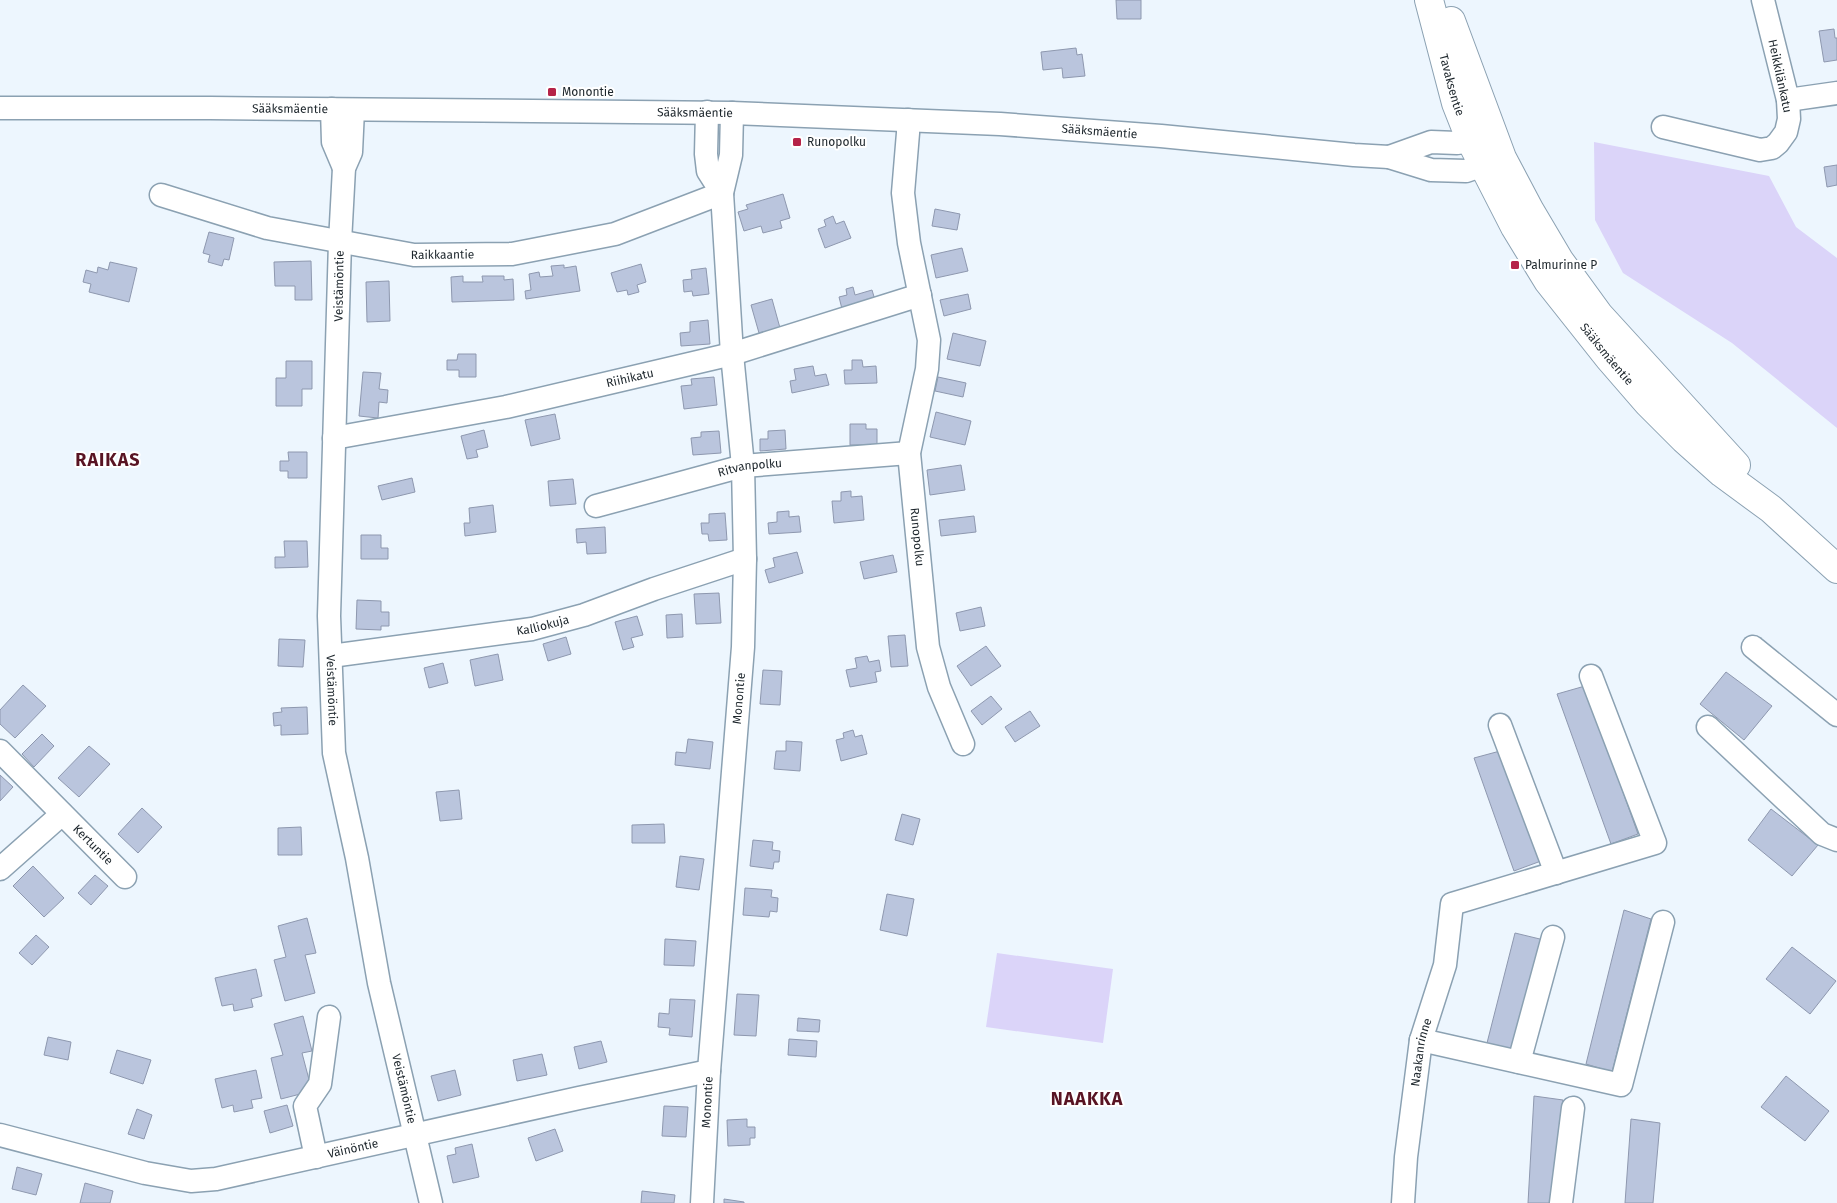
<svg xmlns="http://www.w3.org/2000/svg" width="1837" height="1203" font-family="'Fira Sans',sans-serif">
	<style>
		.green { fill: #dbd4f9 }
		.building { fill: #bac5dd; stroke: #8e98af }
		.lines { fill: none; stroke-linecap: round; stroke-linejoin: round }
		.minor-casing { stroke: #8ba1b2; stroke-width: 25 }
		.major-casing { stroke: #8ba1b2; stroke-width: 30 }
		.minor { stroke: #fff; stroke-width: 22 }
		.major { stroke: #fff; stroke-width: 28 }
		.poi-dot { fill: #b52348; stroke: #fff; stroke-width: 2 }
		.labels { text-anchor: middle; stroke-width: 4; stroke-linejoin: round; paint-order: stroke }
		.street-label { font-size: 12px; fill: #1d262c; stroke: #fff }
		.poi-label { font-size: 12px; fill: #1d262c; stroke: #fff; text-anchor: start }
		.district-label { font-size: 18px; font-weight: bold; letter-spacing: 1px; fill: #591423; stroke: #fff }
	</style>
	<rect width="100%" height="100%" fill="#edf6fe"/>
	<!-- green -->
	<g class="green">
		<polygon points="1594,142 1769,176 1796,227 1837,258 1837,428 1732,343 1623,273 1595,220"/>
		<polygon points="997,953 1113,969 1103,1043 986,1027"/>
	</g>
	<!-- building -->
	<g class="building">
		<polygon points="1116,0 1141,0 1141,19 1117,19"/>
		<polygon points="1834,29 1835,38 1837,38 1837,60 1824,62 1819,31"/>
		<polygon points="1076,48 1077,55 1082,54 1085,76 1063,78 1062,68 1043,70 1041,52"/>
		<polygon points="1837,165 1837,185 1827,187 1824,167"/>
		<polygon points="783,194 790,218 780,221 782,228 763,233 761,226 744,231 738,212 748,209 746,205"/>
		<polygon points="935,209 960,214 957,230 932,226"/>
		<polygon points="833,216 836,224 844,221 851,238 825,248 818,229 826,226 824,220"/>
		<polygon points="209,232 234,238 229,260 224,259 222,266 208,262 210,255 203,253"/>
		<polygon points="962,248 968,271 936,278 931,255"/>
		<polygon points="311,261 312,300 295,300 295,286 275,286 274,262"/>
		<polygon points="110,262 137,268 129,302 89,292 91,284 83,282 86,270 97,273 98,267 108,270"/>
		<polygon points="641,264 646,282 637,285 639,292 628,295 627,290 617,292 611,273"/>
		<polygon points="564,265 564,268 576,266 580,291 526,299 525,291 531,290 529,274 539,272 540,277 553,276 551,266"/>
		<polygon points="706,268 709,294 693,296 692,291 684,292 683,280 692,279 691,270"/>
		<polygon points="463,276 463,282 483,282 482,276 504,276 504,280 513,279 514,300 452,302 451,277"/>
		<polygon points="389,281 390,321 367,322 366,282"/>
		<polygon points="853,287 855,295 872,290 875,300 842,309 839,297 847,295 846,289"/>
		<polygon points="968,294 971,309 944,316 940,300"/>
		<polygon points="772,299 780,328 759,333 751,305"/>
		<polygon points="708,320 710,344 681,346 680,333 690,332 690,322"/>
		<polygon points="953,333 986,341 980,366 947,359"/>
		<polygon points="458,354 476,354 476,377 459,377 459,370 447,370 447,360 457,360"/>
		<polygon points="852,360 862,360 863,367 876,366 877,383 845,384 844,370 852,370"/>
		<polygon points="286,361 312,361 312,389 302,389 302,406 276,406 276,378 286,378"/>
		<polygon points="813,366 815,376 826,374 829,385 792,393 790,381 796,380 794,369"/>
		<polygon points="363,372 381,373 379,389 388,390 387,403 379,402 378,418 359,416"/>
		<polygon points="714,377 717,405 684,409 681,386 692,385 691,379"/>
		<polygon points="938,377 966,383 963,397 935,391"/>
		<polygon points="936,412 971,421 965,445 930,437"/>
		<polygon points="555,414 560,439 531,446 525,420"/>
		<polygon points="850,424 866,424 866,429 877,429 877,445 850,445"/>
		<polygon points="484,430 488,447 476,450 478,457 467,459 461,436"/>
		<polygon points="785,430 786,449 760,451 760,439 768,439 768,431"/>
		<polygon points="719,431 721,453 693,455 691,438 701,437 701,432"/>
		<polygon points="288,452 307,452 307,478 288,478 288,471 280,471 280,461 289,461"/>
		<polygon points="961,465 965,490 930,495 927,470"/>
		<polygon points="412,478 415,492 382,500 378,486"/>
		<polygon points="573,479 576,504 550,506 548,481"/>
		<polygon points="851,491 851,497 862,496 864,520 834,523 832,501 841,501 841,492"/>
		<polygon points="493,505 496,532 465,536 464,523 470,523 469,508"/>
		<polygon points="789,511 789,517 799,516 801,532 769,534 768,523 777,522 777,512"/>
		<polygon points="725,513 727,540 709,541 708,534 702,534 701,523 709,523 709,514"/>
		<polygon points="974,516 976,532 941,536 939,520"/>
		<polygon points="605,527 606,553 587,554 586,542 577,543 576,529"/>
		<polygon points="361,535 381,535 381,548 388,548 388,559 361,559"/>
		<polygon points="284,541 307,541 308,567 275,568 275,557 285,557"/>
		<polygon points="797,552 803,573 769,583 765,570 775,567 773,558"/>
		<polygon points="893,555 897,572 864,579 860,562"/>
		<polygon points="719,593 721,623 696,624 694,594"/>
		<polygon points="357,600 381,601 381,612 389,612 389,626 381,626 381,630 356,629"/>
		<polygon points="981,607 985,626 960,631 956,613"/>
		<polygon points="682,614 683,637 667,638 666,615"/>
		<polygon points="637,616 643,635 631,638 634,647 623,650 615,622"/>
		<polygon points="905,635 908,666 891,667 888,636"/>
		<polygon points="566,637 571,654 548,661 543,644"/>
		<polygon points="279,639 305,640 303,667 278,666"/>
		<polygon points="986,646 1001,666 971,686 957,666"/>
		<polygon points="498,654 503,680 475,686 470,660"/>
		<polygon points="867,656 869,662 879,660 881,671 875,672 877,682 850,687 846,670 857,668 855,658"/>
		<polygon points="443,663 448,683 429,688 424,668"/>
		<polygon points="763,670 782,671 780,705 760,704"/>
		<polygon points="1726,672 1772,706 1744,740 1700,704"/>
		<polygon points="23,685 46,706 15,738 0,724 0,710"/>
		<polygon points="1585,686 1638,834 1611,844 1557,694"/>
		<polygon points="991,696 1002,709 982,725 971,711"/>
		<polygon points="307,707 308,734 281,735 281,725 274,726 273,713 282,712 281,708"/>
		<polygon points="1030,711 1040,726 1015,742 1005,727"/>
		<polygon points="853,730 855,737 862,735 867,754 841,761 836,740 844,738 843,733"/>
		<polygon points="42,734 54,746 34,767 22,754"/>
		<polygon points="688,739 713,742 710,769 675,765 676,752 686,753"/>
		<polygon points="786,741 802,742 800,771 774,769 776,751 786,751"/>
		<polygon points="89,746 110,764 79,797 58,778"/>
		<polygon points="1500,751 1541,861 1514,871 1474,758"/>
		<polygon points="0,775 13,787 0,801"/>
		<polygon points="459,790 462,819 440,821 436,792"/>
		<polygon points="142,808 162,827 138,853 118,834"/>
		<polygon points="1771,809 1818,845 1792,876 1748,840"/>
		<polygon points="902,814 920,819 913,845 895,840"/>
		<polygon points="664,824 665,843 632,843 632,825"/>
		<polygon points="301,827 302,855 278,855 278,828"/>
		<polygon points="753,840 773,842 772,850 780,851 779,862 774,862 773,869 750,866"/>
		<polygon points="680,856 704,859 699,890 676,887"/>
		<polygon points="33,866 64,898 44,917 13,886"/>
		<polygon points="95,875 108,886 91,905 78,893"/>
		<polygon points="745,888 772,890 771,897 778,898 777,912 770,911 769,917 743,915"/>
		<polygon points="887,894 914,899 907,936 880,930"/>
		<polygon points="1624,910 1651,919 1612,1072 1586,1064"/>
		<polygon points="307,918 316,953 305,955 315,993 285,1001 274,960 286,957 278,926"/>
		<polygon points="1515,933 1544,940 1512,1055 1486,1047"/>
		<polygon points="36,935 49,947 32,965 19,953"/>
		<polygon points="665,939 696,941 694,966 664,965"/>
		<polygon points="1792,947 1836,981 1810,1014 1766,979"/>
		<polygon points="256,969 262,996 251,999 253,1007 234,1011 233,1004 222,1006 215,978"/>
		<polygon points="737,994 759,995 756,1036 734,1035"/>
		<polygon points="670,999 695,1000 692,1037 669,1035 670,1028 658,1027 659,1013 669,1014"/>
		<polygon points="303,1016 312,1051 302,1053 312,1091 281,1099 271,1058 283,1055 274,1024"/>
		<polygon points="798,1018 820,1020 819,1032 797,1031"/>
		<polygon points="48,1037 71,1042 68,1060 44,1055"/>
		<polygon points="789,1039 817,1041 816,1057 788,1055"/>
		<polygon points="601,1041 607,1062 579,1069 574,1047"/>
		<polygon points="117,1050 151,1060 143,1084 110,1073"/>
		<polygon points="542,1054 547,1075 517,1081 513,1060"/>
		<polygon points="256,1070 262,1098 251,1100 253,1108 234,1112 233,1105 222,1108 215,1079"/>
		<polygon points="455,1070 461,1095 438,1101 431,1076"/>
		<polygon points="1786,1076 1829,1111 1805,1141 1761,1107"/>
		<polygon points="1534,1096 1563,1100 1556,1203 1528,1203"/>
		<polygon points="287,1105 293,1126 270,1133 264,1111"/>
		<polygon points="664,1106 688,1107 686,1137 662,1136"/>
		<polygon points="137,1109 152,1115 144,1139 128,1134"/>
		<polygon points="747,1119 747,1127 755,1127 755,1138 750,1138 750,1145 728,1146 727,1120"/>
		<polygon points="1631,1119 1660,1123 1653,1203 1625,1203"/>
		<polygon points="555,1129 563,1151 536,1161 528,1138"/>
		<polygon points="472,1144 479,1177 453,1183 447,1156 456,1154 455,1148"/>
		<polygon points="17,1167 42,1174 36,1195 12,1189"/>
		<polygon points="85,1183 113,1191 110,1203 80,1203"/>
		<polygon points="642,1191 675,1195 674,1203 641,1203"/>
		<polygon points="724,1199 744,1202 744,1203 724,1203"/>
	</g>
	<g class="lines">
		<defs>
			<g id="minor">
				<polyline points="1788,100 1837,93"/>
				<path id="s1" d="M 0,108 L 210,108 L 732,113 L 1000,124 L 1161,136 L 1354,155 L 1389,157 L 1431,170 L 1466,171 L 1498,160"/>
				<polyline points="332,109 333,142 344,168"/>
				<path id="s2" d="M 353,110 L 351,152 L 344,168 L 340,242 L 329,616 L 334,753 L 357,858 L 379,983 L 431,1203"/>
				<polyline points="707,112 706,154 708,171 722,193"/>
				<path id="s3" d="M 908,120 L 908,133 L 903,193 L 909,243 L 929,340 L 927,369 L 909,453 L 928,647 L 939,687 L 963,744"/>
				<polyline points="1663,127 1760,150 1772,148 1778,143 1786,132 1789,119 1788,100 1763,0"/>
				<polyline points="1389,157 1431,142 1457,143 1471,141 1486,135"/>
				<path id="s4" d="M 161,195 L 267,228 L 414,255 L 512,254 L 615,234 L 722,193"/>
				<path id="s5" d="M 334,438 L 506,407 L 732,354 L 920,295"/>
				<path id="s6" d="M 596,506 L 743,466 L 909,453"/>
				<polyline points="1753,647 1837,715"/>
				<path id="s7" d="M 331,656 L 532,629 L 584,615 L 654,589 L 745,559"/>
				<polyline points="1500,725 1556,873"/>
				<polyline points="1708,727 1822,834 1837,840"/>
				<path id="s8" d="M 0,751 L 125,877"/>
				<polyline points="0,869 62,814"/>
				<polyline points="1421,1040 1621,1085 1663,922"/>
				<polyline points="1519,1062 1553,937"/>
				<path id="s9" d="M 0,1135 L 145,1173 L 191,1181 L 216,1179 L 579,1098 L 709,1071"/>
				<polyline points="316,1157 305,1106 320,1084 329,1017"/>
				<path id="s10" d="M 702,1203 L 709,1071 L 743,647 L 745,559 L 743,466 L 732,354 L 722,193 L 731,155 L 732,113"/>
				<path id="s11" d="M 1403,1203 L 1406,1157 L 1421,1040 L 1445,965 L 1452,904 L 1655,843 L 1591,676"/>
				<polyline points="1561,1203 1573,1108"/>
			</g>
			<g id="major">
				<path id="s12" d="M 1429,0 L 1456,103 L 1471,141 L 1515,227 L 1548,281 L 1609,358 L 1648,403 L 1684,439 L 1722,473 L 1771,509 L 1837,569"/>
				<polyline points="1451,21 1502,158 1530,211 1559,260 1599,315 1736,465"/>
			</g>
		</defs>
		<!-- minor casing -->
		<use href="#minor" class="minor-casing"/>
		<!-- major casing -->
		<use href="#major" class="major-casing"/>
		<!-- minor -->
		<use href="#minor" class="minor"/>
		<!-- major -->
		<use href="#major" class="major"/>
	</g>
	<!-- markers -->
	<g class="poi-dot">
		<rect x="547" y="87" width="10" height="10" rx="2.5"/>
		<rect x="792" y="137" width="10" height="10" rx="2.5"/>
		<rect x="1510" y="260" width="10" height="10" rx="2.5"/>
	</g>
	<g class="labels">
		<!-- street labels -->
		<g class="street-label">
			<text transform="translate(1780 76) rotate(78)" y="4">Heikkilänkatu</text>
			<text dy="4" stroke="none"><textPath href="#s12" startOffset="88">Tavaksentie</textPath></text>
			<text dy="4" stroke="none"><textPath href="#s1" startOffset="290">Sääksmäentie</textPath></text>
			<text dy="4" stroke="none"><textPath href="#s1" startOffset="695">Sääksmäentie</textPath></text>
			<text dy="4" stroke="none"><textPath href="#s1" startOffset="1100">Sääksmäentie</textPath></text>
			<text dy="4" stroke="none"><textPath href="#s4" startOffset="289">Raikkaantie</textPath></text>
			<text transform="translate(339 286) rotate(-89)" y="4">Veistämöntie</text>
			<text dy="4" stroke="none"><textPath href="#s12" startOffset="401">Sääksmäentie</textPath></text>
			<text dy="4" stroke="none"><textPath href="#s5" startOffset="302">Riihikatu</textPath></text>
			<text dy="4" stroke="none"><textPath href="#s6" startOffset="159">Ritvanpolku</textPath></text>
			<text dy="4" stroke="none"><textPath href="#s3" startOffset="422">Runopolku</textPath></text>
			<text dy="4" stroke="none"><textPath href="#s7" startOffset="214">Kalliokuja</textPath></text>
			<text dy="4" stroke="none"><textPath href="#s2" startOffset="582">Veistämöntie</textPath></text>
			<text dy="4" stroke="none"><textPath href="#s10" startOffset="506">Monontie</textPath></text>
			<text dy="4" stroke="none"><textPath href="#s8" startOffset="132">Kertuntie</textPath></text>
			<text dy="4" stroke="none"><textPath href="#s11" startOffset="152">Naakanrinne</textPath></text>
			<text dy="4" stroke="none"><textPath href="#s2" startOffset="988">Veistämöntie</textPath></text>
			<text dy="4" stroke="none"><textPath href="#s10" startOffset="101">Monontie</textPath></text>
			<text dy="4" stroke="none"><textPath href="#s9" startOffset="362">Väinöntie</textPath></text>
		</g>
		<!-- poi labels -->
		<g class="poi-label">
			<text x="562" y="96">Monontie</text>
			<text x="807" y="146">Runopolku</text>
			<text x="1525" y="269">Palmurinne P</text>
		</g>
		<!-- district labels -->
		<g class="district-label">
			<text x="108" y="466">RAIKAS</text>
			<text x="1087" y="1105">NAAKKA</text>
		</g>
	</g>
</svg>
